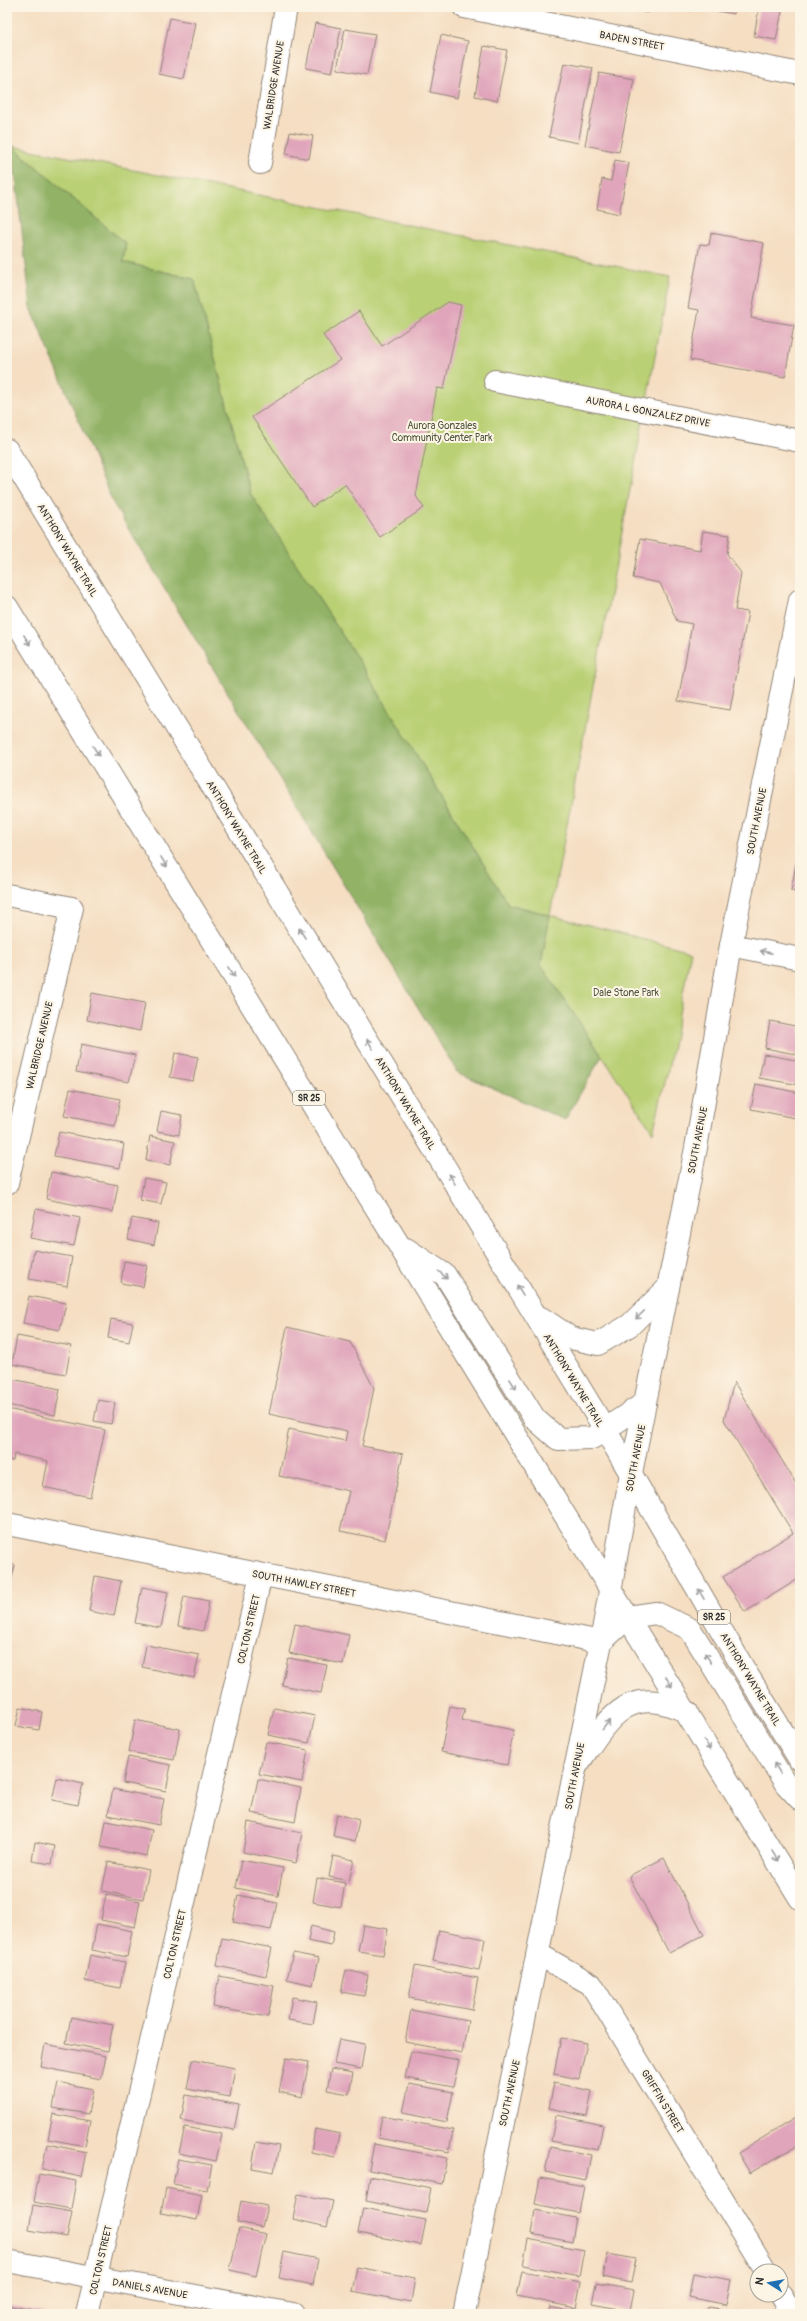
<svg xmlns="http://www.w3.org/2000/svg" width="807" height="2321" font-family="Pangolin,sans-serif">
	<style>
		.green { fill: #b9d074; stroke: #727e50 }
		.forest { fill: #92b266; stroke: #5e6e48 }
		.building { fill: #e0a5bb }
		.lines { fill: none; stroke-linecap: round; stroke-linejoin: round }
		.minor-casing { stroke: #908476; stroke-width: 24 }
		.tertiary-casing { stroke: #908476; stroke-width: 24 }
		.trunk-casing { stroke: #908476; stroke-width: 24 }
		.minor { stroke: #fff; stroke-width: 22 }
		.tertiary { stroke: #fff; stroke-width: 22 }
		.trunk { stroke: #fff; stroke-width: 22 }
		.oneway { stroke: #a0a0a0 }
		.labels { text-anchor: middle; stroke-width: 4; stroke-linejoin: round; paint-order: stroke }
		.shield { fill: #fcf5e5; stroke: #6a6863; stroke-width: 1 }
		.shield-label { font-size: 9px; font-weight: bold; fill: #2b2b2b }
		.street-label { font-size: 10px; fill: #2b2b2b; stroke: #fcf5e5 }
		.park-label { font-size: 10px; fill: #4e543d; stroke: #fcf5e5 }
	</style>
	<rect width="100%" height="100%" fill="#fcf5e5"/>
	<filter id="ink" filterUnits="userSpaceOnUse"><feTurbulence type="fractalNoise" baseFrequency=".025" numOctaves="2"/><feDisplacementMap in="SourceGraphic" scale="8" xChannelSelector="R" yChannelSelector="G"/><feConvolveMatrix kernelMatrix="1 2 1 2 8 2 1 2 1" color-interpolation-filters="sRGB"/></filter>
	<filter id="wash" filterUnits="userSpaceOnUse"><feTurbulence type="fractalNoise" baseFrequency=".012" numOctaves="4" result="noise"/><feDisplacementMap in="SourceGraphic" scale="16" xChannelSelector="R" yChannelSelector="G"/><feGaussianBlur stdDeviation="0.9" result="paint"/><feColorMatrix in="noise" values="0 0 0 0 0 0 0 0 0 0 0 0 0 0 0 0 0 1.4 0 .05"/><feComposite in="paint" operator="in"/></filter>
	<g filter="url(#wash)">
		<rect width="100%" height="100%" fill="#f5dec2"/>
		<!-- green -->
		<polygon class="green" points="12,146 670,277 550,915 691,951 669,1066 653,1132 541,965 550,915 508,904 359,661 250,493 194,279 123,262 126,244"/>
		<!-- forest -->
		<polygon class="forest" points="12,146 126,244 123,262 194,279 250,493 359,661 508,904 550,915 541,965 602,1056 565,1120 457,1072 113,503 31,308"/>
		<g id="blocks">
			<!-- building -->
			<g class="building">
				<polygon points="622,7 649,7 648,13"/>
				<polygon points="675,7 692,7 691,11"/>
				<polygon points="705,7 735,7 734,14 705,9"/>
				<polygon points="759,7 783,7 776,40 754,36"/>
				<polygon points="170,18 195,23 184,79 159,74"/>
				<polygon points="315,23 341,28 332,73 306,68"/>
				<polygon points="345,29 375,34 367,75 337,69"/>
				<polygon points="441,35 468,41 457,98 430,92"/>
				<polygon points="484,46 507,50 497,101 475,96"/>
				<polygon points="564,63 593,68 578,143 549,137"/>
				<polygon points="599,73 634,79 619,152 585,145"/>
				<polygon points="290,132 313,136 309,159 286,154"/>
				<polygon points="615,160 629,163 619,214 597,209 602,179 611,181"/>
				<polygon points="711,233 764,243 751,318 794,325 785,377 690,360 699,310 688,308 700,244 709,245"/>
				<polygon points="448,302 461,305 444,389 437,388 416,496 424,508 380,537 345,484 312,507 252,417 340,360 323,335 359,311 382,346"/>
				<polygon points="703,531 730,535 727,554 741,573 735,610 748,612 730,710 678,701 692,624 677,621 660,583 633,578 640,539 700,550"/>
				<polygon points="796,864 800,865 800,893 791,891"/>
				<polygon points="92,993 145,1003 140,1031 87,1020"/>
				<polygon points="770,1021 800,1027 800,1055 765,1048"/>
				<polygon points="81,1044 135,1055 129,1082 76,1072"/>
				<polygon points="175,1053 198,1057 193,1081 170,1077"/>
				<polygon points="764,1054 800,1061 800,1085 759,1078"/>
				<polygon points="756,1084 800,1093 800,1119 751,1109"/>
				<polygon points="70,1089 120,1099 115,1126 64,1116"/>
				<polygon points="161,1111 182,1115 179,1135 157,1131"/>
				<polygon points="59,1132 124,1144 120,1168 54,1156"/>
				<polygon points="150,1136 175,1141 170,1165 146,1160"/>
				<polygon points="51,1172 118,1185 113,1212 46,1199"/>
				<polygon points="144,1178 166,1182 161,1204 140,1200"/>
				<polygon points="36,1209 80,1218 74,1246 30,1238"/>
				<polygon points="132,1218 158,1223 154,1245 128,1239"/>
				<polygon points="34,1250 72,1257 67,1286 29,1279"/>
				<polygon points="124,1261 147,1265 143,1287 121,1283"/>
				<polygon points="29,1296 66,1303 60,1330 23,1323"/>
				<polygon points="111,1319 133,1323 129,1342 108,1338"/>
				<polygon points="287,1327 350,1342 374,1388 362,1446 403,1454 385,1540 340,1531 349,1491 279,1476 289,1429 345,1441 347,1431 269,1414"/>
				<polygon points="17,1336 71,1346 66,1374 12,1364"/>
				<polygon points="7,1378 60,1389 55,1415 7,1405"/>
				<polygon points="734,1382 800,1490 800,1578 745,1612 723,1577 793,1533 724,1420"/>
				<polygon points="98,1400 115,1403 111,1424 94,1421"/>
				<polygon points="7,1409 105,1430 90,1497 43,1487 48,1461 14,1454 13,1461 7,1460"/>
				<polygon points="7,1564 15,1565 9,1592 7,1591"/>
				<polygon points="95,1576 121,1581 114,1616 89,1611"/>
				<polygon points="142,1587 168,1592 161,1628 135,1623"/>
				<polygon points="184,1596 209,1601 203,1631 178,1626"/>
				<polygon points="295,1624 349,1635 343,1664 289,1653"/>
				<polygon points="146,1645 199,1655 194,1678 142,1667"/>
				<polygon points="288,1658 327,1665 321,1693 282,1685"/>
				<polygon points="450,1706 465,1709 462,1720 514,1730 507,1765 441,1752"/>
				<polygon points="20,1707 42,1712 39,1730 16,1726"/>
				<polygon points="274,1708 315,1716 309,1743 268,1735"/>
				<polygon points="135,1720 180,1729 174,1760 129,1752"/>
				<polygon points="266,1742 308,1750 302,1782 259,1774"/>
				<polygon points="128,1757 171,1765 166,1791 123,1783"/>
				<polygon points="57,1778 83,1784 78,1805 52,1800"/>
				<polygon points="258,1779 301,1788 295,1822 251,1813"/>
				<polygon points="113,1789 164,1799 159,1825 108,1815"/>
				<polygon points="337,1814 359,1820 355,1841 333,1836"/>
				<polygon points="106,1821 152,1830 147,1856 101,1847"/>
				<polygon points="248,1822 302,1833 296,1863 243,1852"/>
				<polygon points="35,1842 55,1846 52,1864 32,1861"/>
				<polygon points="333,1856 354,1860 349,1881 329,1877"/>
				<polygon points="664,1858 704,1935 669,1953 629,1876"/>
				<polygon points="241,1860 283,1868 278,1896 236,1888"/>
				<polygon points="108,1862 149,1870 143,1899 102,1891"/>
				<polygon points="317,1878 345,1883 341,1907 313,1902"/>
				<polygon points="106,1894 140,1901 135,1927 101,1920"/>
				<polygon points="238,1895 277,1903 271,1930 233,1922"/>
				<polygon points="97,1924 132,1931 127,1957 92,1950"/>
				<polygon points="363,1925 388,1929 383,1955 358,1951"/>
				<polygon points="311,1926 334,1932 331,1946 308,1941"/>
				<polygon points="439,1930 485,1939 479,1970 433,1961"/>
				<polygon points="222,1938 272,1948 266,1976 217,1966"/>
				<polygon points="293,1953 319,1958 313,1985 287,1979"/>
				<polygon points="90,1955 125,1962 120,1988 85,1981"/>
				<polygon points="415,1966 478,1978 472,2010 409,1998"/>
				<polygon points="346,1970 368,1975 364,1996 341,1992"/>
				<polygon points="219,1976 274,1986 268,2017 213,2007"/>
				<polygon points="292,1997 317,2002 313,2024 288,2020"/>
				<polygon points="411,2010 468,2021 462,2053 405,2042"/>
				<polygon points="71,2017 113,2025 108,2051 66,2043"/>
				<polygon points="561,2038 587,2043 579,2079 554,2074"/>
				<polygon points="339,2039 365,2044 361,2069 334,2064"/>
				<polygon points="45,2044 106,2056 101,2079 41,2067"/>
				<polygon points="411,2051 459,2060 453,2087 405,2078"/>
				<polygon points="286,2058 309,2062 302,2097 279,2092"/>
				<polygon points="192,2060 235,2068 230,2097 187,2089"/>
				<polygon points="331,2069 353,2073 349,2094 327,2090"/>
				<polygon points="58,2082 93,2089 88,2114 53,2108"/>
				<polygon points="554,2083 592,2091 587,2116 549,2108"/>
				<polygon points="409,2084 453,2092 447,2122 403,2113"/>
				<polygon points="186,2095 239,2105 234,2130 181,2120"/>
				<polygon points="53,2114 90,2121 85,2146 48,2139"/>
				<polygon points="556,2115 603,2125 598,2150 551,2141"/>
				<polygon points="800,2115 800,2152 797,2146 750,2173 738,2153"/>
				<polygon points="382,2116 453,2130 449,2152 378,2138"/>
				<polygon points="185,2127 222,2134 216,2161 179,2153"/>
				<polygon points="315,2129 340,2134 335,2157 311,2152"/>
				<polygon points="256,2142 279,2146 274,2172 252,2168"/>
				<polygon points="47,2144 86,2152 81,2177 42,2169"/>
				<polygon points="374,2144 447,2158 442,2184 369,2170"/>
				<polygon points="550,2147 591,2155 586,2180 545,2172"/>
				<polygon points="178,2159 212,2165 207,2190 173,2184"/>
				<polygon points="39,2174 76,2181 71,2209 34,2202"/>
				<polygon points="370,2176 431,2188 426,2213 366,2201"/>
				<polygon points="540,2178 584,2186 579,2213 535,2204"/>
				<polygon points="166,2188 202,2195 197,2220 161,2213"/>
				<polygon points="298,2194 333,2201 327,2227 293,2219"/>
				<polygon points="241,2201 267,2206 262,2227 237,2222"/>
				<polygon points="33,2205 72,2212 67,2237 29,2230"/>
				<polygon points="363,2208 426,2220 421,2245 358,2233"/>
				<polygon points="535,2210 576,2218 572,2242 531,2234"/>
				<polygon points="239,2228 266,2234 256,2276 230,2270"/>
				<polygon points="528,2239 584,2250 579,2276 523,2265"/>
				<polygon points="284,2252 318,2259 313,2285 279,2278"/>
				<polygon points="608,2254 636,2259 631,2283 603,2277"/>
				<polygon points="357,2267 415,2278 411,2302 352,2291"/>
				<polygon points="522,2271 581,2282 576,2308 517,2296"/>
				<polygon points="693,2273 731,2280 726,2305 689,2297"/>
				<polygon points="596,2283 634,2290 630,2311 592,2304"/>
				<polygon points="7,2305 43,2312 43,2314 7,2314"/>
				<polygon points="550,2307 580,2313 580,2314 548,2314"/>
				<polygon points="708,2307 742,2313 742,2314 706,2314"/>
			</g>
		</g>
	</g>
	<g filter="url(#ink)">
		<use href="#blocks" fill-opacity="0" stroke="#908476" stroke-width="1"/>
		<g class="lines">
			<defs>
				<g id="minor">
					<polyline points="464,7 800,74"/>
					<polyline points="260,163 286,7"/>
					<polyline points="495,381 800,441"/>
					<polyline points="7,895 72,908 7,1183"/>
					<polyline points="731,945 800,959"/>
					<polyline points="7,1524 601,1642"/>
					<polyline points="538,1954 591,1984 766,2271"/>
					<polyline points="7,2261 293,2314"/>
					<polyline points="781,2295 793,2314"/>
					<polyline points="87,2314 261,1575"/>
				</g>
				<polyline id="tertiary" points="464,2314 601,1642 631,1473 696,1148 731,945 800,600"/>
				<g id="trunk">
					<polyline points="7,450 606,1431 745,1671 800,1760"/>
					<polyline points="7,607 800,1898"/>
					<polyline points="406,1249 445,1275 535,1419 558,1439 592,1438 645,1403"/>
					<polyline points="541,1318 571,1338 598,1344 630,1325 668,1288"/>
					<polyline points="601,1642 628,1617 656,1613 690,1629 786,1784 800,1799"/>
					<path d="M 575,1768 C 607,1722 625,1681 687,1712"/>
				</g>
			</defs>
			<!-- minor casing -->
			<use href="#minor" class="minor-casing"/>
			<!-- tertiary casing -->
			<use href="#tertiary" class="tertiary-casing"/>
			<!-- trunk casing -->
			<use href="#trunk" class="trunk-casing"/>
			<!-- minor -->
			<use href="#minor" class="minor"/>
			<!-- tertiary -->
			<use href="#tertiary" class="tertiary"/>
			<!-- trunk -->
			<use href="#trunk" class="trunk"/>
		</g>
		<!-- one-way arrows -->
		<defs><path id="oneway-shaft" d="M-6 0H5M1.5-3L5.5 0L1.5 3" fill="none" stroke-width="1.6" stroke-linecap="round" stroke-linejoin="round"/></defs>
		<g class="oneway">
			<use href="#oneway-shaft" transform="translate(27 640) rotate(58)"/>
			<use href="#oneway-shaft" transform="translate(96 751) rotate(58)"/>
			<use href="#oneway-shaft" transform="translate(164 862) rotate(58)"/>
			<use href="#oneway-shaft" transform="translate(302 933) rotate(-121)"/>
			<use href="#oneway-shaft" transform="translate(766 952) rotate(-169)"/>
			<use href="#oneway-shaft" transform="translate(232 972) rotate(58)"/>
			<use href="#oneway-shaft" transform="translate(370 1044) rotate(-121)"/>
			<use href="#oneway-shaft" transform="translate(452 1179) rotate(-121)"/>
			<use href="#oneway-shaft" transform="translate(443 1275) rotate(42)"/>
			<use href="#oneway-shaft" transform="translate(520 1290) rotate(-121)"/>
			<use href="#oneway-shaft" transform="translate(640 1315) rotate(136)"/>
			<use href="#oneway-shaft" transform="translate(513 1384) rotate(58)"/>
			<use href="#oneway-shaft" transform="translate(701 1594) rotate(-120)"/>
			<use href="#oneway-shaft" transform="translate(708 1658) rotate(-122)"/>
			<use href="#oneway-shaft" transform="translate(669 1682) rotate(59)"/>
			<use href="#oneway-shaft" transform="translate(606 1725) rotate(-52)"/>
			<use href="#oneway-shaft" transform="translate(707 1745) rotate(59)"/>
			<use href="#oneway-shaft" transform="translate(777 1768) rotate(-122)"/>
			<use href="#oneway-shaft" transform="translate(775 1856) rotate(59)"/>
		</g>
	</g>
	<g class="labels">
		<!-- shield labels -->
		<g class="shield">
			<rect x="293" y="1091" width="32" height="14" rx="3"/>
			<rect x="698" y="1610" width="32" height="14" rx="3"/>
		</g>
		<g class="shield-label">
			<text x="309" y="1101">SR 25</text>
			<text x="714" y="1620">SR 25</text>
		</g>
		<!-- street labels -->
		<g class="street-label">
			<text transform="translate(632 40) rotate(11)" y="4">BADEN STREET</text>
			<text transform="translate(273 85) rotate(-81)" y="4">WALBRIDGE AVENUE</text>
			<text transform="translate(648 411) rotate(11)" y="4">AURORA L GONZALEZ DRIVE</text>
			<text transform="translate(68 550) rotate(59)" y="4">ANTHONY WAYNE TRAIL</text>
			<text transform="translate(756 821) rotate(-79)" y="4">SOUTH AVENUE</text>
			<text transform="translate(237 827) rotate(59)" y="4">ANTHONY WAYNE TRAIL</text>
			<text transform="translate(39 1045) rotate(-77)" y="4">WALBRIDGE AVENUE</text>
			<text transform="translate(406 1103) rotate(59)" y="4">ANTHONY WAYNE TRAIL</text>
			<text transform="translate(697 1140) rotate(-79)" y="4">SOUTH AVENUE</text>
			<text transform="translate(574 1380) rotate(59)" y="4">ANTHONY WAYNE TRAIL</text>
			<text transform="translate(635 1458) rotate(-79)" y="4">SOUTH AVENUE</text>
			<text transform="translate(304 1583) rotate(11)" y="4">SOUTH HAWLEY STREET</text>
			<text transform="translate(248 1629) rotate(-77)" y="4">COLTON STREET</text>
			<text transform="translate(751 1679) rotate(59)" y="4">ANTHONY WAYNE TRAIL</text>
			<text transform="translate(574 1776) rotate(-79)" y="4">SOUTH AVENUE</text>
			<text transform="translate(174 1944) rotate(-77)" y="4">COLTON STREET</text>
			<text transform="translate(509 2093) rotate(-78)" y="4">SOUTH AVENUE</text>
			<text transform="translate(663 2101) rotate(59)" y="4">GRIFFIN STREET</text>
			<text transform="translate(100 2260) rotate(-77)" y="4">COLTON STREET</text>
			<text transform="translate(150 2288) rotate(10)" y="4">DANIELS AVENUE</text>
		</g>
		<!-- park labels -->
		<g class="park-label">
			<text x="442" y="429">Aurora Gonzales<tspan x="442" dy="12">Community Center Park</tspan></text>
			<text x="626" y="996">Dale Stone Park</text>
		</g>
	</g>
	<!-- margin -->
	<rect width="807" height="2321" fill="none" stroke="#fcf5e5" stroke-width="24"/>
	<!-- north arrow -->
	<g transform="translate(769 2283) rotate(281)"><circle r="19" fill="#fcf5e5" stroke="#a8a49b"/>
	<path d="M0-3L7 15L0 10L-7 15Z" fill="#1f6fb2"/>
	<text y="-6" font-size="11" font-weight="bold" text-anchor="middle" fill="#2b2b2b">N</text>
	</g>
</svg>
